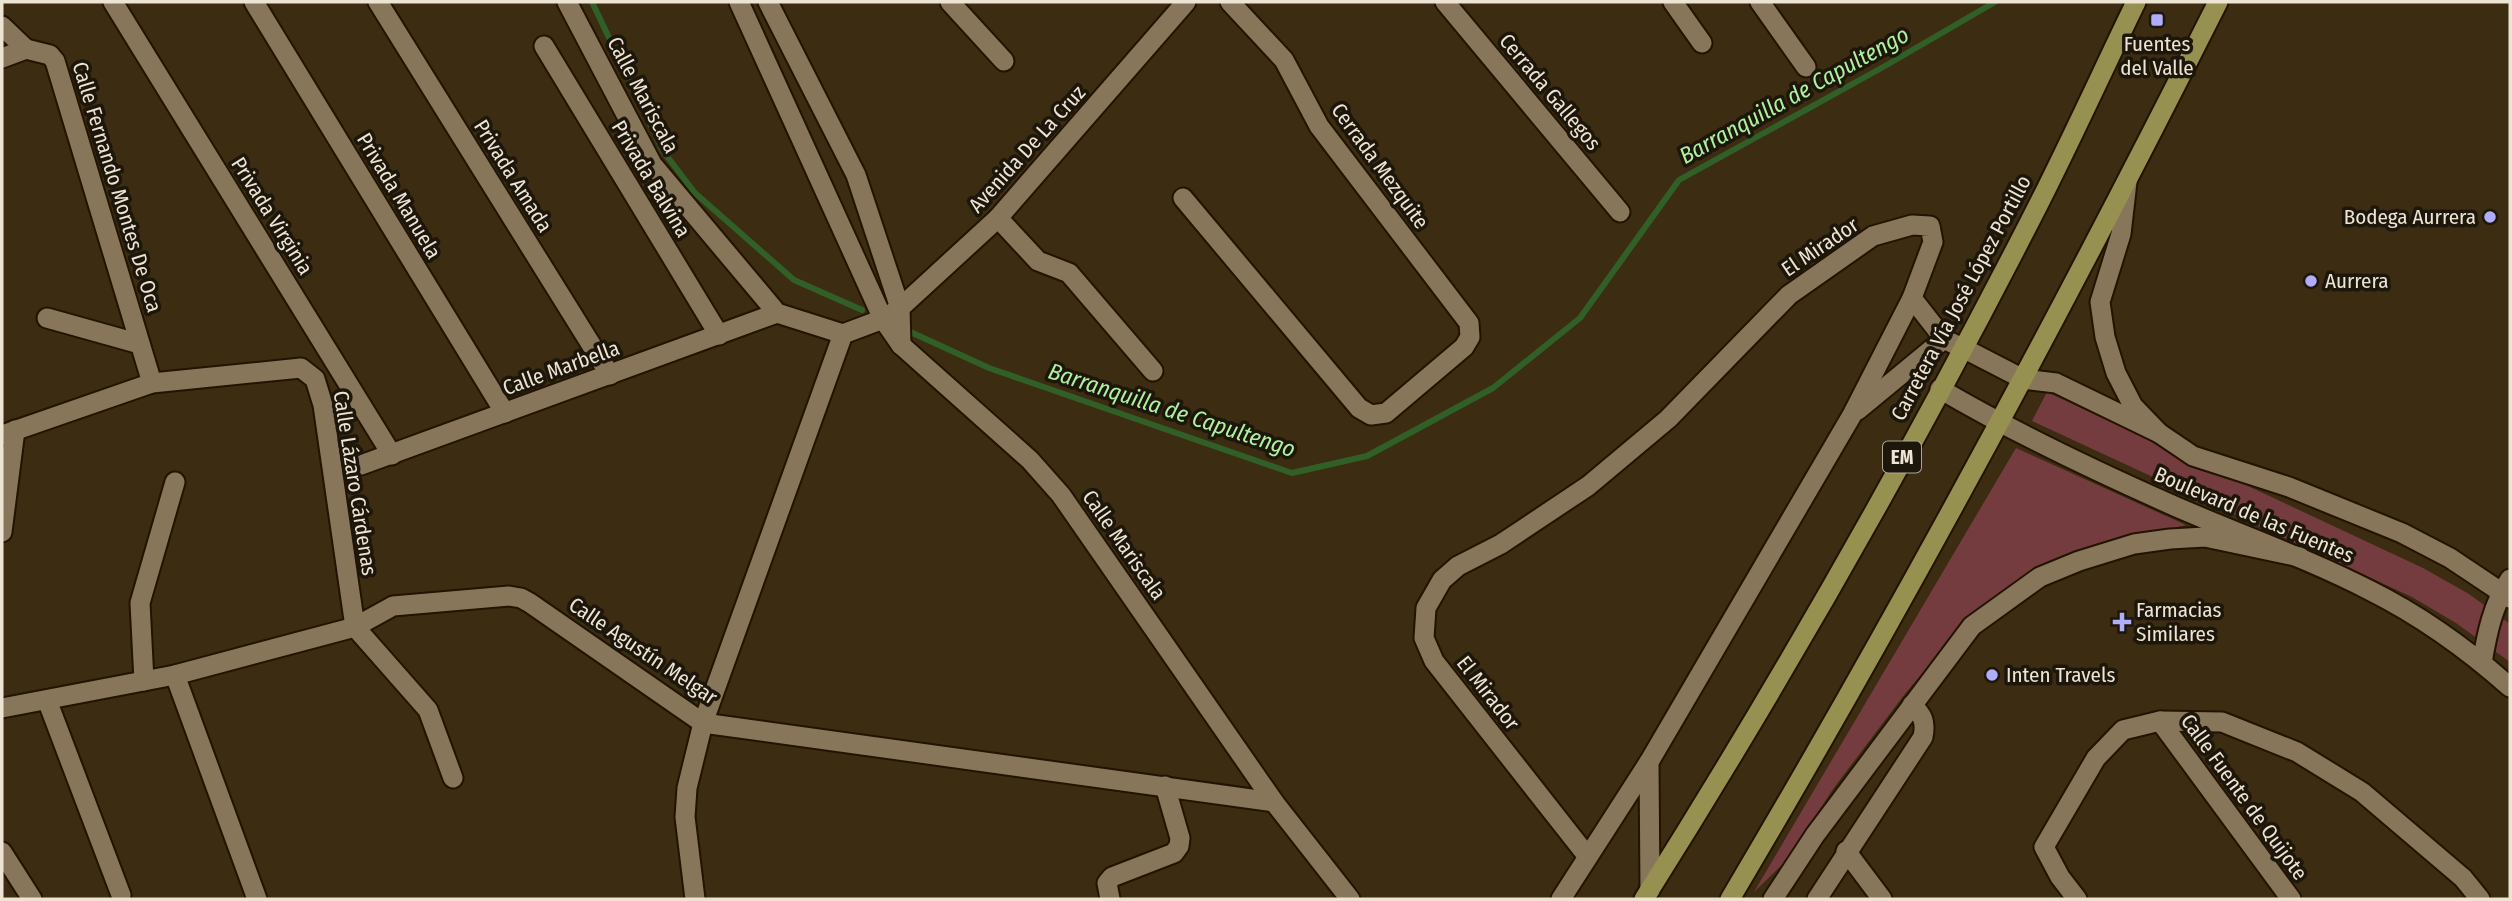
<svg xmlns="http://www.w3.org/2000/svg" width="2512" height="901" font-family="'Fira Sans Condensed',sans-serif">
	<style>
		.green { fill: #753c3f }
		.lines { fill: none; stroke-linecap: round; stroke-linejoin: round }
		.stream { stroke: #315f28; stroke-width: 6 }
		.minor-casing { stroke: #221400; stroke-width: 23 }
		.tertiary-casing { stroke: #221400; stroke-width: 23 }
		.secondary-casing { stroke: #221400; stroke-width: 23 }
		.primary-casing { stroke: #221400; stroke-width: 23 }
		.minor { stroke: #88765a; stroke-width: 19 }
		.tertiary { stroke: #88765a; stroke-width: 19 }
		.secondary { stroke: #88765a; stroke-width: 19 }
		.primary { stroke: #969051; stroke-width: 19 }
		.poi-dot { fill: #b0adfa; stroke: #1d160b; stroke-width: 2.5 }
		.labels { text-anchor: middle; stroke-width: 7; stroke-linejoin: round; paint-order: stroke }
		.shield { fill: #1d160b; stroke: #afa698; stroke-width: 2 }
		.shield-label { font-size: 19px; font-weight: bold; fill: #eee4d4 }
		.poi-label { font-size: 21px; fill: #eee4d4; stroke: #1d160b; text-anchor: start }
		.street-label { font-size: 21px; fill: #eee4d4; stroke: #1d160b }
		.water-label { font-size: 23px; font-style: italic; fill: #aef2a1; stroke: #1d160b }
	</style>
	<rect width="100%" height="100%" fill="#3c2c11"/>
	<!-- green -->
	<g class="green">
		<polygon points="2047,392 2423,568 2469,594 2510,624 2510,662 2456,623 2412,597 2032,421"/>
		<polygon points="2016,448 2186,525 2136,537 2036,575 2000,592 1950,640 1904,695 1833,789 1788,859 1754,892"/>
	</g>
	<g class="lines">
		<!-- stream -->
		<g class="stream">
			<polyline points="592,2 663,151 695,193 794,280 862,310"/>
			<polyline points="904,329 989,368 1292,473 1367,456 1493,388 1580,318 1679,180 1885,66 1995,2"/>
		</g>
		<defs>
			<g id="minor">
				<polyline points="113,2 392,455"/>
				<polyline points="254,2 505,413"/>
				<polyline points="378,2 610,375"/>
				<polyline points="567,2 652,164 777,313 843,334"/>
				<polyline points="950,2 1004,61"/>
				<polyline points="1445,2 1620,212"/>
				<polyline points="1673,2 1702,43"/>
				<polyline points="1760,2 1806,67"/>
				<polyline points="2,26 26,49"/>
				<polyline points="544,46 719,335"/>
				<polyline points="2,58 26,49 50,55 55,61 152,383"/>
				<polyline points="1183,198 1359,408 1371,415 1386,413 1464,347 1470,337 1469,323 1319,126 1284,60 1230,2"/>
				<polyline points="998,218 1038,261 1069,273 1153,371"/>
				<polyline points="1912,298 1944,339 1956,345"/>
				<polyline points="47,318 140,344"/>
				<polyline points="1858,410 1944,339"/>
				<polyline points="2,435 152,383 301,368 315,379 323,405 355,627"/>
				<polyline points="361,465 777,313"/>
				<polyline points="2,532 15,430"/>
				<polyline points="355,627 428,710 453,778"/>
				<path d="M 2482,663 C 2487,633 2493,604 2510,579"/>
				<polyline points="175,675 257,899"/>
				<polyline points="144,681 140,603 175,482"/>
				<polyline points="47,700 121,895"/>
				<polyline points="2,708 175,675 355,627 393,606 509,596 521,598 530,603 703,723 1274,802"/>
				<polyline points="2160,721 2291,899"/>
				<polyline points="1846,851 1882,899"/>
				<polyline points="2,852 32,899"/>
				<polyline points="1110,899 1107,883 1112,877 1174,853 1179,846 1180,838 1165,786"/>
				<polyline points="1561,899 1649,762 1852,415 1912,298 1933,242 1930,226 1912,225 1873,236 1789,295 1668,419 1588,486 1501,544 1458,566 1442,580 1426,608 1424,638 1434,661 1588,857"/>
				<path d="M 1817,899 L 1923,737 C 1926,722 1923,715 1912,705"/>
				<polyline points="2077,899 2060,877 2044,847 2096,758 2123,730 2160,721 2222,722 2297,752 2362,792 2463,878 2480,899"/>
			</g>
			<g id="tertiary">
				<polyline points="1963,348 2023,379 2056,383 2159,433 2193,456 2289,487 2402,533 2450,558 2510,598"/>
				<path d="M 1940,389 C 2015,433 2093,470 2172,505 C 2238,534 2307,558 2371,591 C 2421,616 2468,650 2510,687"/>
				<polyline points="695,899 685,817 687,788 703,723 843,334 883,319 900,308 998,218 1186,2"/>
			</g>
			<g id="secondary">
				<polyline points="739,2 883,319 901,345 1030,460 1061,495 1274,802 1350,899"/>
				<polyline points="768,2 856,175 900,308 901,345"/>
				<polyline points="2127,182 2121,234 2100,302 2105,337 2116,373 2133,406 2159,433"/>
				<polyline points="1649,762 1650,890"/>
				<polyline points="1773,899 1815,835 1972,626 2040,577 2079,561 2134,544 2170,539 2205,537 2300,557"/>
			</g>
			<g id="primary">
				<path d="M 1644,899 C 1782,680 1910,455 2028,225 C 2066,152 2100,76 2136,2"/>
				<path d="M 1730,899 C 1904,606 2065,306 2218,2"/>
			</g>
		</defs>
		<!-- minor casing -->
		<use href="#minor" class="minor-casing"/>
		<!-- tertiary casing -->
		<use href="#tertiary" class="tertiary-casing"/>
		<!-- secondary casing -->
		<use href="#secondary" class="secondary-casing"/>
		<!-- primary casing -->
		<use href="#primary" class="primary-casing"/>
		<!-- minor -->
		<use href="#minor" class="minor"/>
		<!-- tertiary -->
		<use href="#tertiary" class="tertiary"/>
		<!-- secondary -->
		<use href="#secondary" class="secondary"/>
		<!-- primary -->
		<use href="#primary" class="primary"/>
	</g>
	<!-- markers -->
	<g class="poi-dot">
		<rect x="2150" y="13" width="14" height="14" rx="3.5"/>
		<circle cx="2490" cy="217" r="7"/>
		<circle cx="2311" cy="281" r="7"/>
		<path d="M2118.5 611.5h7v7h7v7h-7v7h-7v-7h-7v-7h7z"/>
		<circle cx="1992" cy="675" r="7"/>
	</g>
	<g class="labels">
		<!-- shield labels -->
		<rect class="shield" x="1883" y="441.5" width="38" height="31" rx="5"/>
		<g class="shield-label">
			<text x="1902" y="464">EM</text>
		</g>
		<!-- poi labels -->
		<g class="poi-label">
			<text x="2157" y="51" text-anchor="middle">Fuentes<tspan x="2157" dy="24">del Valle</tspan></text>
			<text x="2476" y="224" text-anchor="end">Bodega Aurrera</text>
			<text x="2325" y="288">Aurrera</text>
			<text x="2136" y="617">Farmacias<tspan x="2136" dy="24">Similares</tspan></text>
			<text x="2006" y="682">Inten Travels</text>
		</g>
		<!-- street labels -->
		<g class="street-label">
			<text transform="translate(1550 92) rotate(50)" y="7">Cerrada Gallegos</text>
			<text transform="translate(643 95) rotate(62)" y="7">Calle Mariscala</text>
			<text transform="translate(1027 149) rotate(-48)" y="7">Avenida De La Cruz</text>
			<text transform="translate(1380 166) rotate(54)" y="7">Cerrada Mezquite</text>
			<text transform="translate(513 176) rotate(58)" y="7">Privada Amada</text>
			<text transform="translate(651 179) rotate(59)" y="7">Privada Balvina</text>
			<text transform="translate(117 187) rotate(73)" y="7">Calle Fernando Montes De Oca</text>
			<text transform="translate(399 196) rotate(59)" y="7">Privada Manuela</text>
			<text transform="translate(272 216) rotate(58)" y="7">Privada Virginia</text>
			<text transform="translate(1820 247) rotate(-34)" y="7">El Mirador</text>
			<text transform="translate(1961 298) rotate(-62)" y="7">Carretera Vía José López Portillo</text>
			<text transform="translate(561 368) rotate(-20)" y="7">Calle Marbella</text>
			<text transform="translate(355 483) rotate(81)" y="7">Calle Lázaro Cárdenas</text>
			<text transform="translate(2254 515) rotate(23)" y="7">Boulevard de las Fuentes</text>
			<text transform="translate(1124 545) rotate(55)" y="7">Calle Mariscala</text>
			<text transform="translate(643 651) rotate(34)" y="7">Calle Agustín Melgar</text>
			<text transform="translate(1488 693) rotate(52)" y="7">El Mirador</text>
			<text transform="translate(2244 797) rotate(54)" y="7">Calle Fuente de Quijote</text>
		</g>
		<!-- water labels -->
		<g class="water-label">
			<text transform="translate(1794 95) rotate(-29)" y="8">Barranquilla de Capultengo</text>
			<text transform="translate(1172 410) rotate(18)" y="8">Barranquilla de Capultengo</text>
		</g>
	</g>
	<!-- border -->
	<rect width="2512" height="901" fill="none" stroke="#eee4d4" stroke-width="7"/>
</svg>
